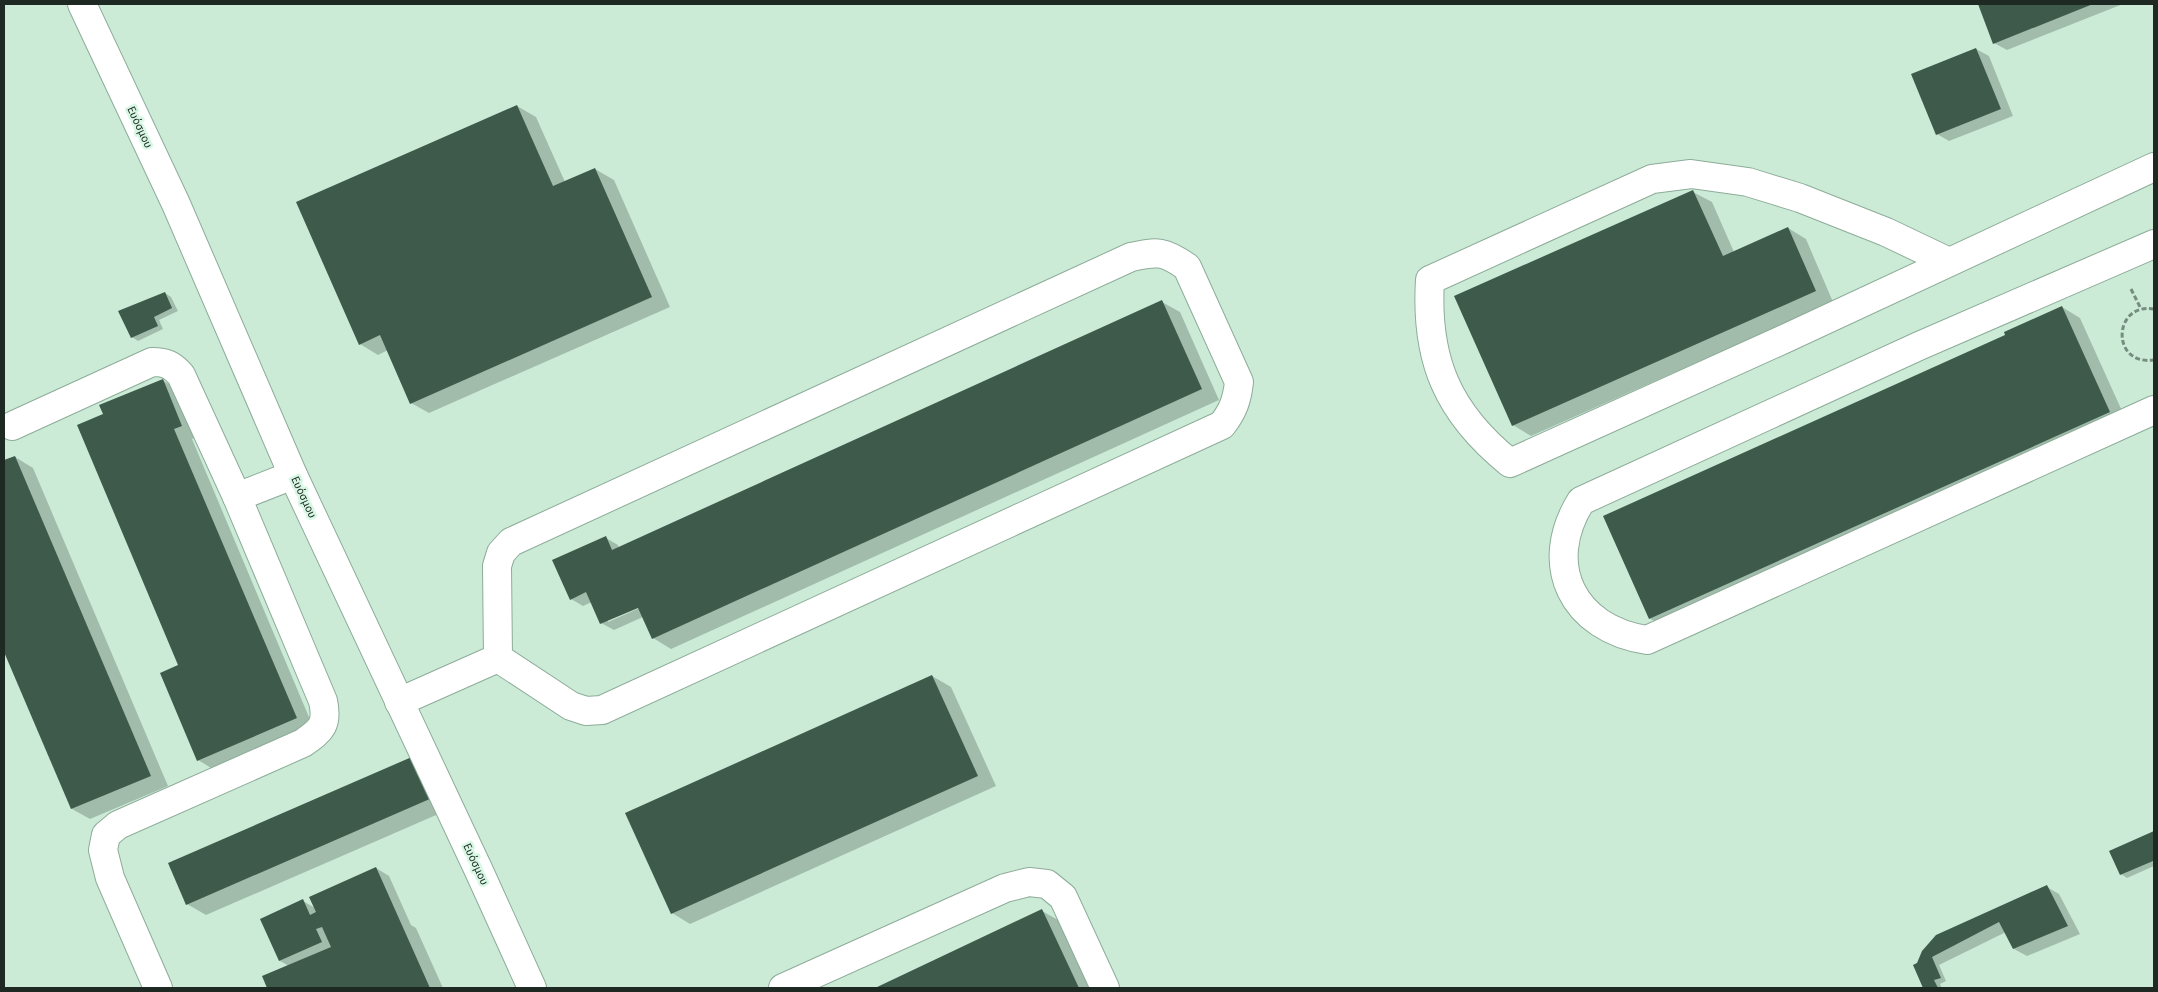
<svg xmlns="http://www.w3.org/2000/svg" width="2158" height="992" font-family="'Source Sans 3',sans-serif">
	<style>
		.shadow { fill: #0003; fill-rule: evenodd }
		.building { fill: #3e5a4a }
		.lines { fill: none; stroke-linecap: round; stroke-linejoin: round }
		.minor-casing { stroke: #8dac99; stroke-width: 30 }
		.major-casing { stroke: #8dac99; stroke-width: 30 }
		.path { stroke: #768c7f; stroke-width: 3; stroke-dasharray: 5 2.5; stroke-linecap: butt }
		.minor { stroke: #fff; stroke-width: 28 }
		.major { stroke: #fff; stroke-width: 28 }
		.labels { text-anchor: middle; stroke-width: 5; stroke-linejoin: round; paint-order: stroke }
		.street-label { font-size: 12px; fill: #1d2922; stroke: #d8f8e5 }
	</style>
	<rect width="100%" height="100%" fill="#cbebd7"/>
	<!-- shadow -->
	<g class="shadow">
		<polygon points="1979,4 2123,4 2007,50 1994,43"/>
		<polygon points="1976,49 1989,56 2013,116 1949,141 1937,134"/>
		<polygon points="517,106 536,117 565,182 595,169 614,180 670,307 429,413 411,403 388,350 378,355 360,344"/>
		<polygon points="1693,192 1712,202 1734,252 1788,228 1806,239 1833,302 1531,436 1513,425"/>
		<polygon points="165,293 171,297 178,311 159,320 163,329 138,341 132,337"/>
		<path d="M 1162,302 L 1180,312 L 1219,400 L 671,649 L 653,638 L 643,617 L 614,630 L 601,623 L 592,602 L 583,606 L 571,599 L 606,538 L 618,545 L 619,548 ZM 643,604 L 644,606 L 608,622 L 608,620 Z"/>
		<polygon points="2062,307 2080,318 2127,422 1668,629 1649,618"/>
		<polygon points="162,380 181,391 200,436 192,439 314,729 216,771 198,760 180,666 105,415"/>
		<polygon points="15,457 33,468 168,786 90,819 72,809 4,649 4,462"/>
		<polygon points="932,676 951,687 996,786 690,924 672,913"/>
		<polygon points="414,757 450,809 206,915 187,904"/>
		<polygon points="2154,832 2154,866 2127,878 2121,874 2110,851"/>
		<polygon points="376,868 389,876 411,925 416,928 443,988 269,988 264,977 289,966 280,961 303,901 315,908"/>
		<polygon points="2047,887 2059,894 2080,934 2027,956 2014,949 2006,932 1939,965 1946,981 1940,984 1942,988 1924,988 1914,965"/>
		<polygon points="1042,911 1060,921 1092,988 877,988"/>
	</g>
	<!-- building -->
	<g class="building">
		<polygon points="1978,4 2093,4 1993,44"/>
		<polygon points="1976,48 2001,109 1936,135 1911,74"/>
		<polygon points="517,105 553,186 595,168 652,297 410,404 380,335 359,345 296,202"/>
		<polygon points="1693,190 1723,256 1788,227 1816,291 1512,426 1454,296"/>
		<polygon points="165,292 172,308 154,317 158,326 131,338 118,311"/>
		<polygon points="1162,300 1202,389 652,639 638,608 600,624 586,592 570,600 552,560 606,536 612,550"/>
		<polygon points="2062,306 2110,412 1649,619 1603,516 2005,335 2004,332"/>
		<polygon points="163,379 182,426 174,429 297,718 197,761 160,673 178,665 77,425 103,414 99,405"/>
		<polygon points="15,456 151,776 71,809 4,652 4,460"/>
		<polygon points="932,675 978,776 671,914 625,813"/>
		<polygon points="414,756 432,798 186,905 168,863"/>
		<polygon points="2154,831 2154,864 2153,861 2120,875 2109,851"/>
		<polygon points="376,867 430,988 267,988 262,976 331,947 322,927 316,929 322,942 279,961 260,919 303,899 310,915 316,912 309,897"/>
		<polygon points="2047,885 2068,926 2013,949 1999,922 1932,957 1941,978 1934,980 1938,988 1923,988 1913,965 1917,963 1922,951 1936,935"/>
		<polygon points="1042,909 1079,988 875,988"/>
	</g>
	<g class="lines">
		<defs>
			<g id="minor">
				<path d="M 2154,244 L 1919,346 L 1581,501 C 1541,565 1573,629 1647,640 L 2154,410"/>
				<path d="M 1949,262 L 1886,232 L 1800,198 L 1748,182 L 1691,174 L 1652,179 L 1430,280 C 1425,360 1448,413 1510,463 L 1782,340 L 2154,167"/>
				<path d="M 12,426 L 152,362 C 166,362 172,365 181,375 L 237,497"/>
				<path d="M 399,702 L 498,658 L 571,706 L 586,711 L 602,710 L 1222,425 C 1233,411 1237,400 1239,382 L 1187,267 C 1164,251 1158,251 1131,257 L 511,542 L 501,553 L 497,566 L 498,658"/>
				<path d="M 158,988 L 110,878 L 103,850 L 106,835 L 118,825 L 303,743 C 322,730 328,724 323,701 L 237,497 L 293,475"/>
				<polyline points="783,988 1005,888 1029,882 1047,884 1063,897 1105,988"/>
			</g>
			<polyline id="major" points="82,4 176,204 293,475 479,871 532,988"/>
		</defs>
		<!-- minor casing -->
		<use href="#minor" class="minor-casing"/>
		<!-- major casing -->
		<use href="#major" class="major-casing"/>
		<!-- path -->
		<g class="path">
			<polyline points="2131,289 2141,309"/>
			<path d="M 2154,309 C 2113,302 2110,366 2154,360"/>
		</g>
		<!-- minor -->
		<use href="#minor" class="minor"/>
		<!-- major -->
		<use href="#major" class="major"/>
	</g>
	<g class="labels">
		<!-- street labels -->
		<g class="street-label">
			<text transform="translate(140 127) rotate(65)" y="4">Ευόσμου</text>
			<text transform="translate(304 497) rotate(65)" y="4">Ευόσμου</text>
			<text transform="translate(476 864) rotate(65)" y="4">Ευόσμου</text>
		</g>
	</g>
	<!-- border -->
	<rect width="2158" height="992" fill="none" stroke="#1d2922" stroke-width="10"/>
</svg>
